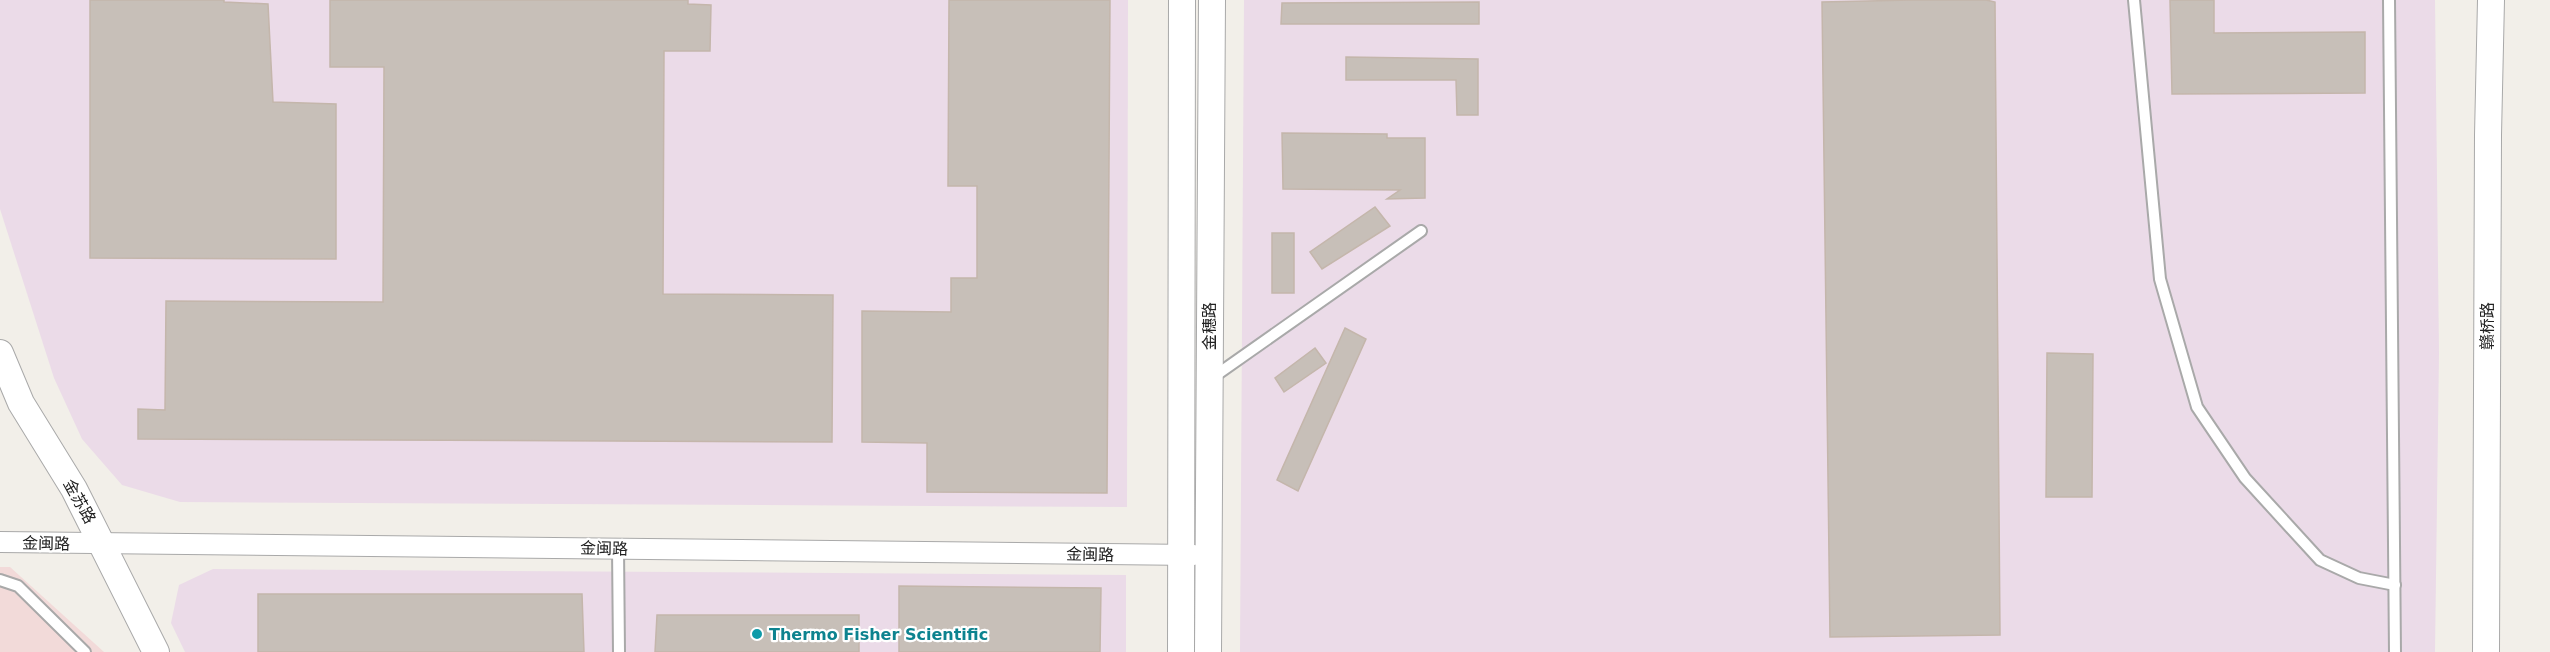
<svg xmlns="http://www.w3.org/2000/svg" width="2550" height="652" font-family="'DejaVu Sans','Noto Sans SC',sans-serif">
	<style>
		.commercial { fill: #f2dad9 }
		.industrial { fill: #ebdbe8 }
		.building { fill: #c7bfb8; stroke: #c4b6ab; stroke-width: 1.5 }
		.lines { fill: none; stroke-linecap: round; stroke-linejoin: round }
		.service-casing { stroke: #a9a9a9; stroke-width: 14 }
		.minor-casing { stroke: #a9a9a9; stroke-width: 22 }
		.tertiary-casing { stroke: #a9a9a9; stroke-width: 28 }
		.service { stroke: #fff; stroke-width: 10 }
		.minor { stroke: #fff; stroke-width: 20 }
		.tertiary { stroke: #fff; stroke-width: 26 }
		.culture-dot { fill: #0f9aa8; stroke: #fff; stroke-width: 2 }
		.labels { text-anchor: middle; stroke-width: 4.5; stroke-linejoin: round; paint-order: stroke }
		.street-label { font-size: 16px; fill: #222; stroke: #fff }
		.culture-label { font-size: 16px; font-weight: bold; fill: #0d838f; stroke: #fff; text-anchor: start }
	</style>
	<rect width="100%" height="100%" fill="#f2efe9"/>
	<!-- commercial -->
	<polygon class="commercial" points="0,567 10,567 104,652 0,652"/>
	<!-- industrial -->
	<g class="industrial">
		<polygon points="0,0 1128,0 1127,507 180,502 122,485 82,439 54,378 0,209"/>
		<polygon points="1244,0 2435,0 2439,353 2435,652 1240,652"/>
		<polygon points="213,569 1126,575 1126,652 185,652 171,623 179,585"/>
	</g>
	<!-- building -->
	<g class="building">
		<polygon points="90,0 224,0 224,2 268,4 273,102 336,104 336,259 90,258"/>
		<polygon points="330,0 688,0 688,4 711,5 710,51 664,51 663,294 833,295 832,442 138,439 138,409 165,410 166,301 383,302 384,67 330,67"/>
		<polygon points="949,0 1110,0 1107,493 927,492 927,443 862,442 862,311 951,312 951,278 977,278 977,186 948,186"/>
		<polygon points="1912,0 1986,0 1995,2 2000,635 1830,637 1822,2"/>
		<polygon points="2170,0 2214,0 2214,33 2365,32 2365,93 2172,94"/>
		<polygon points="1479,2 1479,24 1281,24 1282,3"/>
		<polygon points="1346,57 1478,59 1478,115 1457,115 1456,80 1346,80"/>
		<polygon points="1282,133 1387,134 1387,138 1425,138 1425,198 1387,199 1400,190 1283,189"/>
		<polygon points="1375,207 1390,226 1322,269 1310,252"/>
		<rect x="1272" y="233" width="22" height="60"/>
		<polygon points="1345,328 1366,339 1298,491 1277,480"/>
		<polygon points="1315,348 1326,363 1284,392 1275,378"/>
		<polygon points="2047,353 2093,354 2092,497 2046,497"/>
		<polygon points="899,586 1101,588 1100,652 899,652"/>
		<polygon points="258,594 582,594 584,652 258,652"/>
		<polygon points="657,615 859,615 859,652 655,652"/>
	</g>
	<g class="lines">
		<defs>
			<g id="service">
				<polyline points="2134,0 2160,279 2197,407 2245,478 2320,560 2359,578 2395,585"/>
				<polyline points="2389,0 2395,652"/>
				<polyline points="1212,378 1421,231"/>
				<polyline points="618,548 619,652"/>
				<polyline points="0,580 18,586 85,652"/>
			</g>
			<polyline id="minor" points="0,542 1194,555"/>
			<g id="tertiary">
				<polyline points="0,353 21,403 74,489 156,652"/>
				<polyline points="1181,652 1182,0"/>
				<polyline points="1208,652 1212,0"/>
				<polyline points="2486,652 2488,135 2491,0"/>
			</g>
		</defs>
		<!-- service casing -->
		<use href="#service" class="service-casing"/>
		<!-- minor casing -->
		<use href="#minor" class="minor-casing"/>
		<!-- tertiary casing -->
		<use href="#tertiary" class="tertiary-casing"/>
		<!-- service -->
		<use href="#service" class="service"/>
		<!-- minor -->
		<use href="#minor" class="minor"/>
		<!-- tertiary -->
		<use href="#tertiary" class="tertiary"/>
	</g>
	<!-- markers -->
	<circle class="culture-dot" cx="757" cy="634" r="6"/>
	<g class="labels">
		<!-- street labels -->
		<g class="street-label">
			<text transform="translate(1209 326) rotate(-90)" y="6">金穗路</text>
			<text transform="translate(2487 326) rotate(-90)" y="6">赣桥路</text>
			<text transform="translate(80 501) rotate(61)" y="6">金苏路</text>
			<text transform="translate(46 543) rotate(1)" y="6">金闽路</text>
			<text transform="translate(604 548) rotate(1)" y="6">金闽路</text>
			<text transform="translate(1090 554) rotate(1)" y="6">金闽路</text>
		</g>
		<!-- culture labels -->
		<g class="culture-label">
			<text x="769" y="640">Thermo Fisher Scientific</text>
		</g>
	</g>
</svg>
